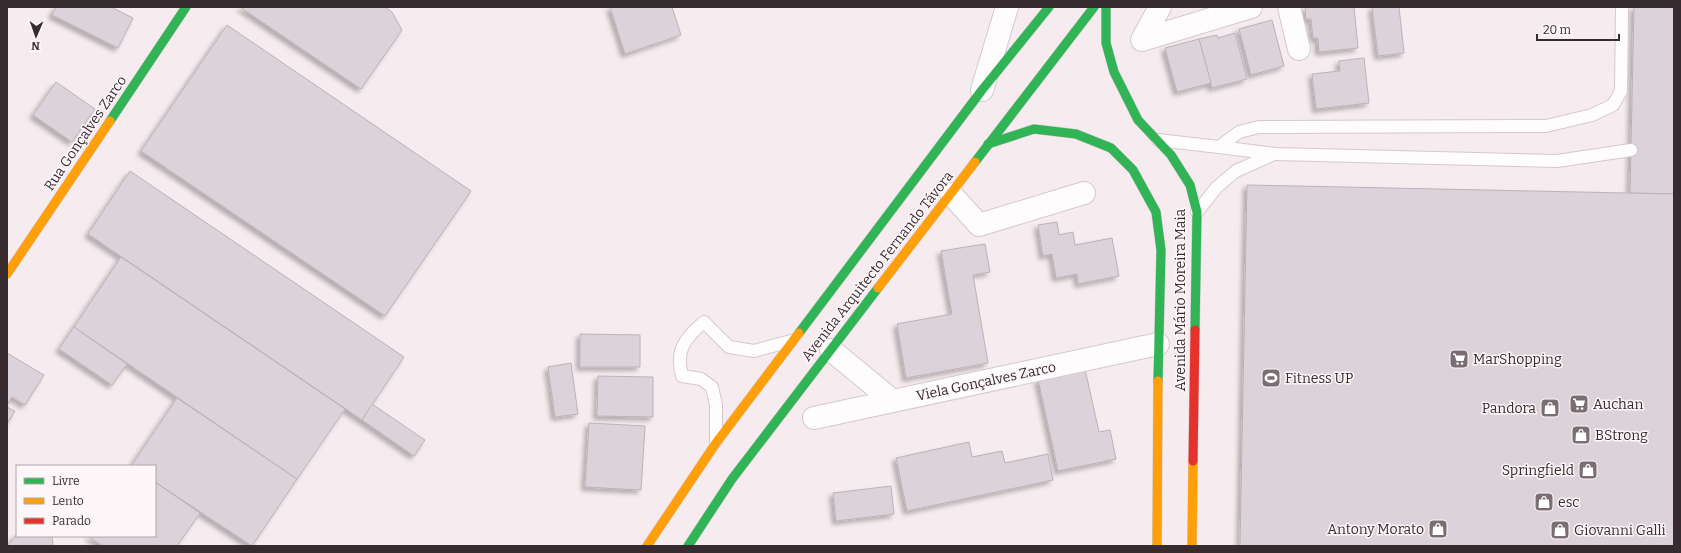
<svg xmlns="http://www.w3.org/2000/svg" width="1681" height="553" font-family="Bitter,serif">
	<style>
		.building { fill: #dcd2d9; stroke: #bcb2b8; filter: url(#shadow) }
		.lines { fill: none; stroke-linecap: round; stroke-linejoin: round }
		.lane-casing { stroke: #d4c9cc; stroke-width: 14 }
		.street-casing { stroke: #d4c9cc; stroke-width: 24 }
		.fast-casing { stroke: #d4c9cc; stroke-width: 10 }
		.slow-casing { stroke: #d4c9cc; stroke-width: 10 }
		.jam-casing { stroke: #d4c9cc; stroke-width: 10 }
		.lane { stroke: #fefcfc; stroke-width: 12 }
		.street { stroke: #fefcfc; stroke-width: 22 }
		.fast { stroke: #30b455; stroke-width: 9 }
		.slow { stroke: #ff9f0a; stroke-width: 9 }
		.jam { stroke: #e5322d; stroke-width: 9 }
		.labels { text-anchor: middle; stroke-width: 3; stroke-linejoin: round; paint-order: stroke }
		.street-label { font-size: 14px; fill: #382b2f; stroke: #fef7f9 }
		.poi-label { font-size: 14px; fill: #382b2f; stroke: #fef7f9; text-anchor: start }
	</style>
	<defs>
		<filter id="shadow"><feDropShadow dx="-3.5" dy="3.5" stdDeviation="2" flood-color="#0004"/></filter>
	</defs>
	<rect width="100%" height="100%" fill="#f6ebee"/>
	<!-- building -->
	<g class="building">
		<polygon points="56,7 111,7 133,18 118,48 52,15"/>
		<polygon points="240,7 385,7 392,12 402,30 361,89"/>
		<polygon points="610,7 672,7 681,35 625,54"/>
		<polygon points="1305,7 1354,7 1358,48 1319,52 1318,38 1313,38 1311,19 1306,19"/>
		<polygon points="1372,7 1399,7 1404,53 1378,56"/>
		<polygon points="1634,7 1674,7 1674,194 1630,193"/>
		<polygon points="1272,20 1284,66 1251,75 1239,29"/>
		<polygon points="227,25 471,191 385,316 141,151"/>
		<polygon points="1235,33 1247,79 1212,88 1199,39 1217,35 1218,38"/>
		<polygon points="1199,39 1211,83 1177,92 1165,48"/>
		<polygon points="1364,58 1369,103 1316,109 1312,74 1340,71 1339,61"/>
		<polygon points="56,82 95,109 72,142 33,115"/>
		<polygon points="130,171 404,357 362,420 88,234"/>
		<polygon points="1247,185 1674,194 1674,546 1240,546"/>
		<polygon points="1057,222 1059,235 1073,232 1075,245 1112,238 1119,276 1078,284 1077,274 1056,278 1052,254 1043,256 1038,225"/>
		<polygon points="985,244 990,272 973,275 988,363 906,378 897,324 952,314 941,251"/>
		<polygon points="121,257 345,409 297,479 74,327"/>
		<polygon points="74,327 127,364 112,385 59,349"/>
		<polygon points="580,334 640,335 640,367 580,367"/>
		<polygon points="7,353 44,375 25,405 12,397 7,405"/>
		<polygon points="571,363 578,414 555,417 548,367"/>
		<polygon points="1085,369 1099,432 1110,430 1116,459 1058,471 1038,379"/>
		<polygon points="598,376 653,377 653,417 597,416"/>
		<polygon points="177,398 297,479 252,546 155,482 155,466 131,466"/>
		<polygon points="372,404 425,440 414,456 362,420"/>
		<polygon points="7,407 15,411 7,424"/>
		<polygon points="589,423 645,426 641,490 585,487"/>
		<polygon points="969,442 972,457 1002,451 1005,463 1048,454 1053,480 907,511 896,458"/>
		<polygon points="155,482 200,513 177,546 103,546 88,536 155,536"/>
		<polygon points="891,486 894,514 836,521 833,493"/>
		<polygon points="17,534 17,536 52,536 53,546 7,546"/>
	</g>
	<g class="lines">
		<defs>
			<g id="lane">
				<polyline points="1158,140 1219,147 1239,132 1259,127 1546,126 1592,115 1613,105 1621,91 1622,7"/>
				<polyline points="1219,147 1275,154 1557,161 1631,150"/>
				<polyline points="1197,212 1217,187 1236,171 1274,154"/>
				<path d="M 716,441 L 716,405 L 712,387 L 701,379 L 682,376 C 675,350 685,338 704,322 L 729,347 L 754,351 L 791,341"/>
			</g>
			<g id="street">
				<polyline points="1160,7 1142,40 1251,7"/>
				<polyline points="1289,7 1299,49"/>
				<polyline points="982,90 1007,7"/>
				<polyline points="951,194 979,225 1084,193"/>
				<polyline points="831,350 893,401"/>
				<polyline points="814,418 1158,344"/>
			</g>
			<g id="fast">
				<polyline points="1106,7 1106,43 1114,72 1138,120 1171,155 1190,185 1197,212 1195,330"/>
				<polyline points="110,121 186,7"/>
				<polyline points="988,144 1034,129 1076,134 1111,148 1133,170 1156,212 1161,250 1158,381"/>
				<polyline points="975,162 1094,7"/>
				<polyline points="799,333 982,90 1049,7"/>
				<polyline points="688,546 732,479 878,288"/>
			</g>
			<g id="slow">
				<polyline points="7,274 110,121"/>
				<polyline points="878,288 975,162"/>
				<polyline points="647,546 716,443 799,333"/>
				<polyline points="1157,546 1158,381"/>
				<polyline points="1192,546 1193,461"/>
			</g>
			<polyline id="jam" points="1193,461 1195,330"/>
		</defs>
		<!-- lane casing -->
		<use href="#lane" class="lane-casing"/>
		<!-- street casing -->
		<use href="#street" class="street-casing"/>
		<!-- fast casing -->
		<use href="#fast" class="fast-casing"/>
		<!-- slow casing -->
		<use href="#slow" class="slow-casing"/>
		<!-- jam casing -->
		<use href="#jam" class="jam-casing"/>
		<!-- lane -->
		<use href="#lane" class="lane"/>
		<!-- street -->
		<use href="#street" class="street"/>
		<!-- fast -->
		<use href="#fast" class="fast"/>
		<!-- slow -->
		<use href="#slow" class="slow"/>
		<!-- jam -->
		<use href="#jam" class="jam"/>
	</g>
	<!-- icons -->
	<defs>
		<symbol id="supermarket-square" viewBox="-11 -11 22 22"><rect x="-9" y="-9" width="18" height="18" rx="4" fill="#7a6e72" stroke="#fef7f9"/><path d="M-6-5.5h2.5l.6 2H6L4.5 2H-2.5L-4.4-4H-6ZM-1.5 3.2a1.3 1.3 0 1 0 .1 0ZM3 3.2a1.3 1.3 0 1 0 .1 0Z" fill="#fff"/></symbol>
		<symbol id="stadium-square" viewBox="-11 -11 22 22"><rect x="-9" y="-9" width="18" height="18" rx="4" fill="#7a6e72" stroke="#fef7f9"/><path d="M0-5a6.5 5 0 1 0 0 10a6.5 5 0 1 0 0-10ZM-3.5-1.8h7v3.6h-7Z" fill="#fff"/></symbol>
		<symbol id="shop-square" viewBox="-11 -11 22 22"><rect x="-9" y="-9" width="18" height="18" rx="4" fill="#7a6e72" stroke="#fef7f9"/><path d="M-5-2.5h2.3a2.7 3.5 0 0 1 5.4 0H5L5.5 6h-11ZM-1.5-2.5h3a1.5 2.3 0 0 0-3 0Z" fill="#fff"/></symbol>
	</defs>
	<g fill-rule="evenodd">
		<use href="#supermarket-square" x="1448" y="348" width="22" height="22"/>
		<use href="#stadium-square" x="1260" y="367" width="22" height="22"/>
		<use href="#supermarket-square" x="1568" y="393" width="22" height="22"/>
		<use href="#shop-square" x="1539" y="397" width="22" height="22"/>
		<use href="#shop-square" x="1570" y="424" width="22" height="22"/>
		<use href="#shop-square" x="1577" y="459" width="22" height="22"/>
		<use href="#shop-square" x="1533" y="491" width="22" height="22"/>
		<use href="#shop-square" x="1427" y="518" width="22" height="22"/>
		<use href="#shop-square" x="1549" y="519" width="22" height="22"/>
	</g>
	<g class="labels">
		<!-- street labels -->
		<g class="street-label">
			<text transform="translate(85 133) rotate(-56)" y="5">Rua Gonçalves Zarco</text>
			<text transform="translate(877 266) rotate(-52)" y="5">Avenida Arquitecto Fernando Távora</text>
			<text transform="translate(1180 300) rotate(-90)" y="5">Avenida Mário Moreira Maia</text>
			<text transform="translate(986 381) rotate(-12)" y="5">Viela Gonçalves Zarco</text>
		</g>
		<!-- poi labels -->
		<g class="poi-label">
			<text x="1473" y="364">MarShopping</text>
			<text x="1285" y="383">Fitness UP</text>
			<text x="1593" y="409">Auchan</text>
			<text x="1536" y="413" text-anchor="end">Pandora</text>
			<text x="1595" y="440">BStrong</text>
			<text x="1574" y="475" text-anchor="end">Springfield</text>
			<text x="1558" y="507">esc</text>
			<text x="1424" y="534" text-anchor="end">Antony Morato</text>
			<text x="1574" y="535">Giovanni Galli</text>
		</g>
	</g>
	<!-- border -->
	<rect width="1681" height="553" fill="none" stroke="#382b2f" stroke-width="16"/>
	<!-- legend -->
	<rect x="16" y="465" width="140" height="72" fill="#fef7f9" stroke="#afa5a8"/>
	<rect x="24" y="478" width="20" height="6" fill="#30b455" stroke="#afa5a8"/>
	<text x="52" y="485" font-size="12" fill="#382b2f">Livre</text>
	<rect x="24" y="498" width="20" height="6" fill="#ff9f0a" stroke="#afa5a8"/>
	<text x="52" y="505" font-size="12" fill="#382b2f">Lento</text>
	<rect x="24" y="518" width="20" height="6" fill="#e5322d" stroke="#afa5a8"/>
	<text x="52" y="525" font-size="12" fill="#382b2f">Parado</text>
	<!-- north arrow -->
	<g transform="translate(36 36) rotate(182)" stroke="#fef7f9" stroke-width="3" paint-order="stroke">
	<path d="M0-3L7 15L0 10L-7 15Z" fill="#382b2f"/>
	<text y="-6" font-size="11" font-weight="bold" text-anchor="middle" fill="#382b2f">N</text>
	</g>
	<!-- scale -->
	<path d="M1537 34v6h82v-6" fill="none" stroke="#382b2f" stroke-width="2"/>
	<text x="1543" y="34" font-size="12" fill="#382b2f" stroke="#fef7f9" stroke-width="3" paint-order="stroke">20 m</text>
</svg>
